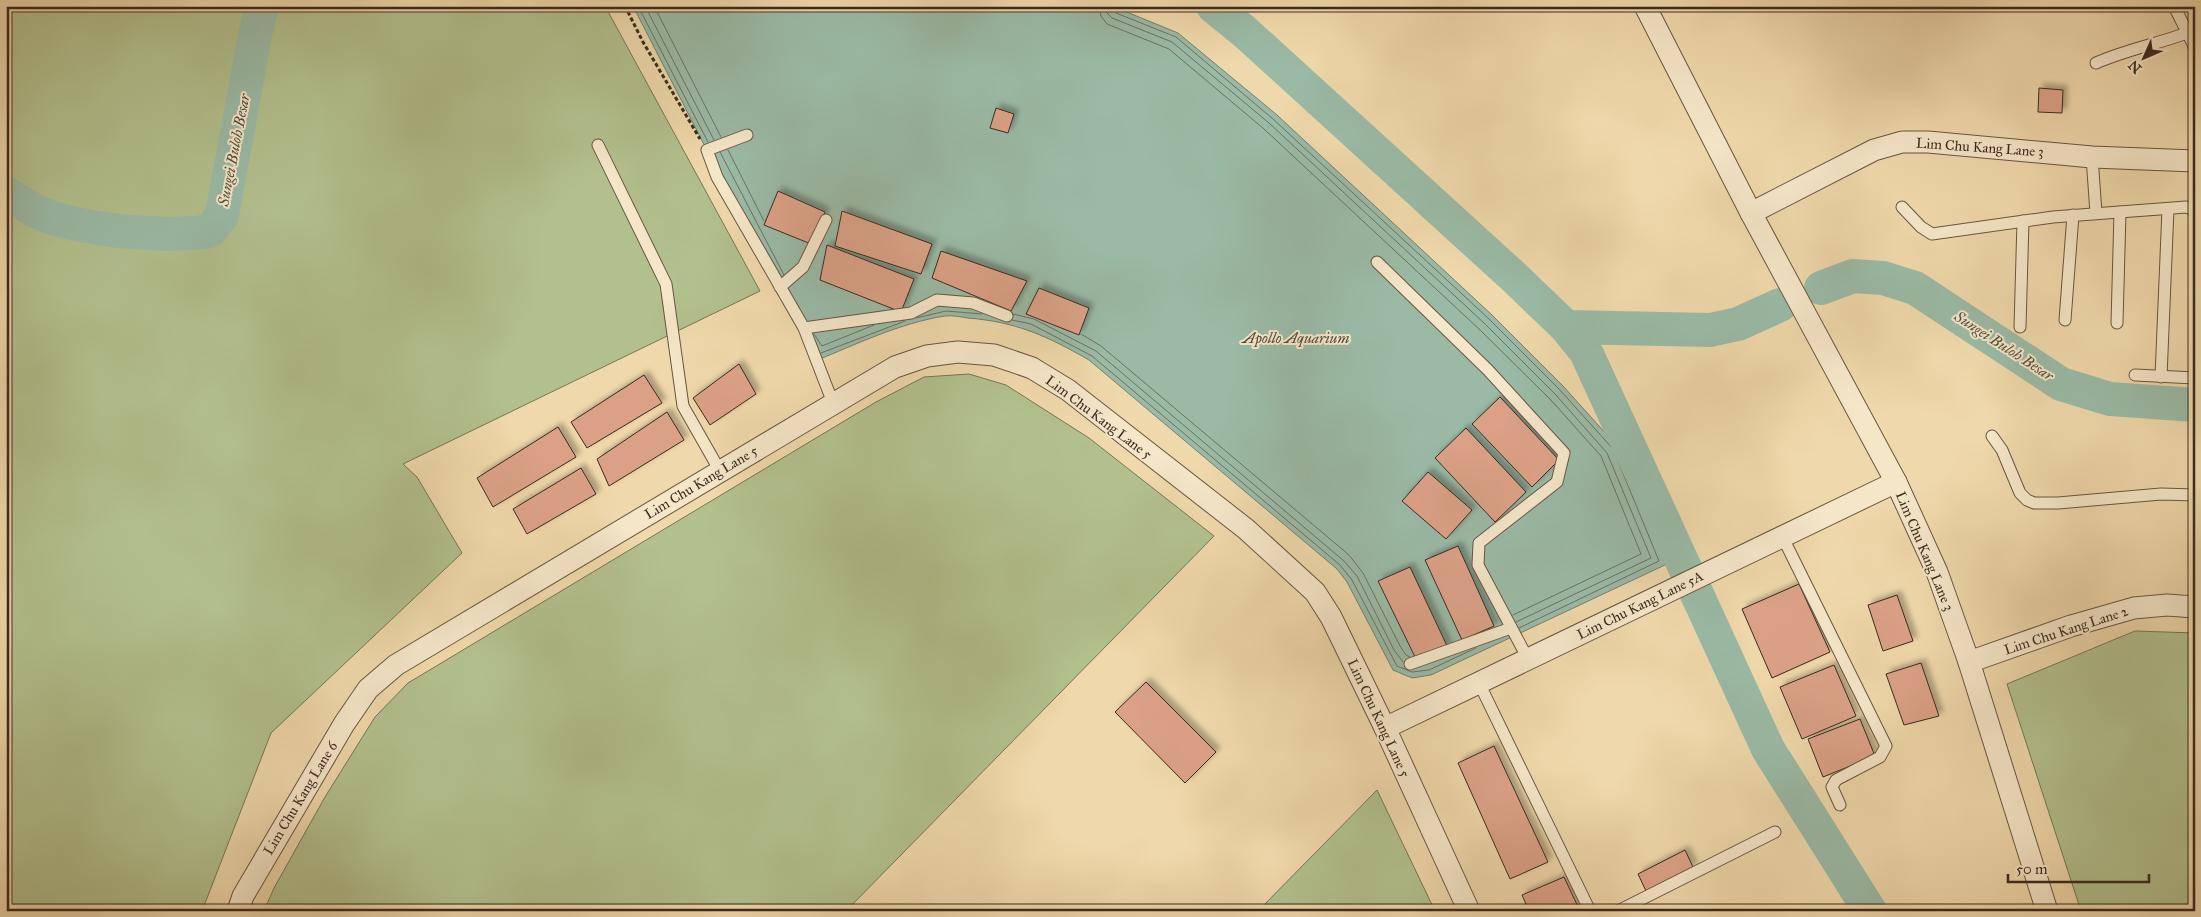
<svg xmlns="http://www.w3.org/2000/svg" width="2201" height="917" font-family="'IM FELL Great Primer',serif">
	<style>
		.green { fill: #b2c08e; stroke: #767556 }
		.water { fill: #9abaa6; stroke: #748070 }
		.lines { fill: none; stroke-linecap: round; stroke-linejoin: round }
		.shore { stroke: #6a7262; stroke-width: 1 }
		.river { stroke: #9abaa6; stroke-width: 34 }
		.building { fill: #dba187; stroke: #3a2a1e; filter: url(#shadow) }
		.lane-casing { stroke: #675641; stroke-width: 13 }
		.street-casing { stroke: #675641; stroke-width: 23 }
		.path { stroke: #3a2a1e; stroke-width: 3; stroke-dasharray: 4 2.5; stroke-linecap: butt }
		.lane { stroke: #f5e6c8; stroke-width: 11 }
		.street { stroke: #f5e6c8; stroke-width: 21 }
		.labels { text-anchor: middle; stroke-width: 4; stroke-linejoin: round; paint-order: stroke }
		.street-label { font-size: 14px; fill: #3a2a1e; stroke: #f5e6c8 }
		.water-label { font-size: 15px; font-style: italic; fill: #524e40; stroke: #f5e6c8 }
	</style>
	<defs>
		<filter id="shadow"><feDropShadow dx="4.5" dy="-4.5" stdDeviation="2.5" flood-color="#0004"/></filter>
	</defs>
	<rect width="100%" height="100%" fill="#efd8ab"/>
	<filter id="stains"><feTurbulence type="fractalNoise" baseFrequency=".004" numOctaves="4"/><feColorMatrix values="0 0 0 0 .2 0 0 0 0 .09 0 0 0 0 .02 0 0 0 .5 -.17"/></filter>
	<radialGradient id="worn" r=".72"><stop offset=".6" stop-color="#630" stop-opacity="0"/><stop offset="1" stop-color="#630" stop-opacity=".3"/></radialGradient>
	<!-- green -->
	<g class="green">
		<polygon points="6,6 605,6 760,291 403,464 417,477 462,553 271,733 202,911 6,911"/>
		<polygon points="969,374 1006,385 1089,438 1214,536 846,911 264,911 274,888 325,797 375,717 408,683 876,402 924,377"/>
		<polygon points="2135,631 2195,633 2195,911 2081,911 2007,684"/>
		<polygon points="1377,790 1435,911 1258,911"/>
	</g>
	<!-- water -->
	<path class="water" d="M 633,6 L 1112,6 L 1178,33 L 1277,115 L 1492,315 L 1563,386 L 1617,446 L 1667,564 L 1431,675 L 1412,678 L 1393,670 L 1347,582 L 1337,569 L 1089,360 C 1047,336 1017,322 968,318 C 961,317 952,315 945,316 C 900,323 857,344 815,361 Z"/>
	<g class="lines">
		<!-- shore -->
		<g class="shore">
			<polyline points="638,6 708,142"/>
			<polyline points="645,6 714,140"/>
			<polyline points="654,6 721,137"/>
			<polyline points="1099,6 1101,16 1107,24 1169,49 1264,129 1479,329 1550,399 1601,456 1641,554 1513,615"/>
			<polyline points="1106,6 1107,13 1112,18 1172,42 1269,123 1484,323 1555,394 1607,453 1651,558 1516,622"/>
			<polyline points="1112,6 1116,13 1176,37 1273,119 1489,319 1559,389 1613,449 1659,561 1519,628"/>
			<polyline points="728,150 764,221"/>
			<polyline points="720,152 784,275"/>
			<polyline points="1013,314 1034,319 1096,351 1344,561 1357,576 1394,650 1403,662"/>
			<polyline points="916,318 946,311 982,314"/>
			<polyline points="1012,320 1031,324 1092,356 1340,565 1352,580 1397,666 1412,672 1429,670 1476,648"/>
			<polyline points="814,334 822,346 874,325"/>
			<polyline points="1081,334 1101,346 1349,555 1363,573 1400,646 1406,655 1410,657"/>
			<polyline points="821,353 905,321"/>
		</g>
		<!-- river -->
		<g class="river">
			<polyline points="1213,6 1246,33 1516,279 1566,327 1586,352 1768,749 1870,911"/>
			<path d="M 6,193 C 19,201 33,211 47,216 C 92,231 163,238 210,231 L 222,215 L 255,35 L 262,6"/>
			<polyline points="1821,288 1853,276 1883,278 1915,288 2061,384 2110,399 2195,405"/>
			<polyline points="1566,327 1710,330 1738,324 1780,305"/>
		</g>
	</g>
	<!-- building -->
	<g class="building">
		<polygon points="2039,88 2063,90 2062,113 2038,112"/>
		<polygon points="996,108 1014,114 1008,133 990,128"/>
		<polygon points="778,191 825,212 811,244 764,225"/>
		<polygon points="842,211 932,244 921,274 835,246"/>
		<polygon points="827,245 914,279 901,312 820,280"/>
		<polygon points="941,251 1027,281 1011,311 932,278"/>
		<polygon points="1039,288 1089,308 1079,335 1026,314"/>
		<polygon points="739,364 756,394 710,425 693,398"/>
		<polygon points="644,375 662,403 587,448 571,422"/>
		<polygon points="1500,397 1559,460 1532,487 1472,424"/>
		<polygon points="667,412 684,440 609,486 597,459"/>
		<polygon points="558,427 576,457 493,507 477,478"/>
		<polygon points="1466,428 1526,492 1495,522 1435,458"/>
		<polygon points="581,468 596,494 527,534 513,509"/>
		<polygon points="1428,472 1472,510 1446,539 1402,501"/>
		<polygon points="1458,546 1494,626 1462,640 1425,560"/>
		<polygon points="1410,567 1448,648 1416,659 1378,581"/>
		<polygon points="1799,584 1830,652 1772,678 1742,609"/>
		<polygon points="1897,595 1913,641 1883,651 1868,605"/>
		<polygon points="1921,663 1939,716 1904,725 1886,674"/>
		<polygon points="1834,665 1856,716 1802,739 1780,687"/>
		<polygon points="1146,682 1216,752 1185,783 1115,712"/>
		<polygon points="1860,719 1875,756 1823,777 1808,739"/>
		<polygon points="1494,746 1548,862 1510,879 1458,763"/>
		<polygon points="1685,850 1693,867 1646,891 1638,874"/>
		<polygon points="1564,877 1580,911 1529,911 1522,895"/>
	</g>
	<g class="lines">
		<defs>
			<g id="lane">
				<polyline points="2174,6 2195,48"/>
				<path d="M 2096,63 C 2125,50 2157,44 2187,33"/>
				<polyline points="747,135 707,150 717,177 804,328 833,403"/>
				<polyline points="598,145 666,284 683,406 720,471"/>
				<polyline points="2092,157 2096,213"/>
				<polyline points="1902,207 1921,227 1932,234 2053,217 2186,207 2195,210"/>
				<polyline points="1377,262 1488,370 1564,453 1557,482 1479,543 1478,565 1528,659"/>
				<polyline points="780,287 803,267 826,220"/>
				<polyline points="2065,320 2073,215"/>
				<polyline points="2117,323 2120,212"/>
				<polyline points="2020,327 2023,221"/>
				<polyline points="804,328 911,313 937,300 973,303 1007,316"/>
				<polyline points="2135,375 2195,378"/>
				<polyline points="2161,377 2168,209"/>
				<polyline points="1992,436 2002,450 2020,493 2027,500 2034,503 2058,503 2161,494 2195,495"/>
				<polyline points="1782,536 1886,746 1880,757 1836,780 1832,787 1840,805"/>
				<polyline points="1410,664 1511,628"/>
				<polyline points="1479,683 1590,911"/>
				<polyline points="1618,911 1775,832"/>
			</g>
			<g id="street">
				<polyline points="1645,6 1751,213 1896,482 1937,572 1969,662 2047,911"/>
				<polyline points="1751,213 1874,150 1902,142 1928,142 2092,157 2195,161"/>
				<polyline points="1969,662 2071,626 2134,608 2167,605 2195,607"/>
				<polyline points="1385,728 1896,482"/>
				<polyline points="238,911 243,896 344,724 368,689 396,665 895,367 927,356 958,352 994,355 1032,368 1068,390 1246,529 1315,592 1331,617 1385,728 1469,911"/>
			</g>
		</defs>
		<!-- lane casing -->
		<use href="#lane" class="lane-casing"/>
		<!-- street casing -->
		<use href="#street" class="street-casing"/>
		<!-- path -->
		<polyline class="path" points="625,6 643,42 700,139"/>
		<!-- lane -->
		<use href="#lane" class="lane"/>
		<!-- street -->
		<use href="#street" class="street"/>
	</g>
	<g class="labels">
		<!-- street labels -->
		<g class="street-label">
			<text transform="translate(1980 147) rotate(4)" y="5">Lim Chu Kang Lane 3</text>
			<text transform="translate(1099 417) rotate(37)" y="5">Lim Chu Kang Lane 5</text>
			<text transform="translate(701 482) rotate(-31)" y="5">Lim Chu Kang Lane 5</text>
			<text transform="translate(1925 551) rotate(67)" y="5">Lim Chu Kang Lane 3</text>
			<text transform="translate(1640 605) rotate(-26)" y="5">Lim Chu Kang Lane 5A</text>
			<text transform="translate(2066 630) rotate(-18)" y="5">Lim Chu Kang Lane 2</text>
			<text transform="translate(1379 718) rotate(65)" y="5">Lim Chu Kang Lane 5</text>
			<text transform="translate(300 798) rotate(-59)" y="5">Lim Chu Kang Lane 6</text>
		</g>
		<!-- water labels -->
		<g class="water-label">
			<text transform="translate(234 150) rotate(-79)" y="5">Sungei Buloh Besar</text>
			<text x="1296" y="343">Apollo Aquarium</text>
			<text transform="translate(2004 346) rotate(33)" y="5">Sungei Buloh Besar</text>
		</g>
	</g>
	<!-- margin -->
	<rect width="2201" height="917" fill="none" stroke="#efd8ab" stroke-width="25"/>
	<rect x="8" y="8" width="2186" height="902" fill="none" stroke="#3a2a1e" stroke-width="2.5"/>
	<rect x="12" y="12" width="2176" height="892" fill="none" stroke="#3a2a1e"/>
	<!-- north arrow -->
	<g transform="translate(2144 58) rotate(225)" stroke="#f5e6c8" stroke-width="4" paint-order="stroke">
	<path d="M0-4L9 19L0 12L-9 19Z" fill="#3a2a1e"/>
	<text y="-8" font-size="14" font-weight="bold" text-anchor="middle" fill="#3a2a1e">N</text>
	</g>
	<!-- scale -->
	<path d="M2008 874v8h141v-8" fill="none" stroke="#3a2a1e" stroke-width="2.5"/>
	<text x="2016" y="874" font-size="15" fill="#3a2a1e" stroke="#f5e6c8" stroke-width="4" paint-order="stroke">50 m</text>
	<rect width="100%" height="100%" filter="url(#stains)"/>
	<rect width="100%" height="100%" fill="url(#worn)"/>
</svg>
